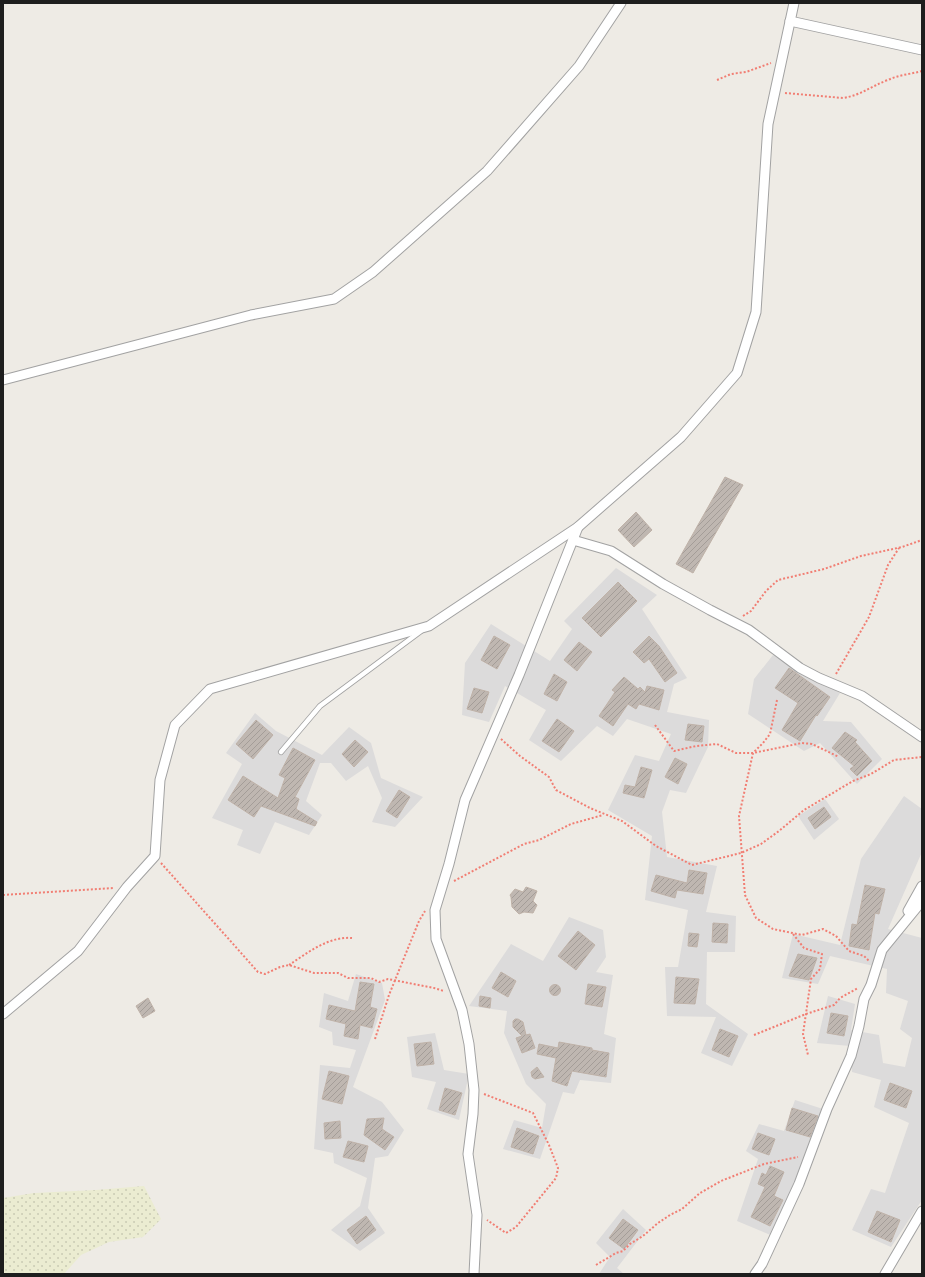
<svg xmlns="http://www.w3.org/2000/svg" width="925" height="1277" font-family="'Work Sans',sans-serif">
	<style>
		.residential { fill: #dcdbdb }
		.farmland { fill: url(#farmland-dots) }
		.building { fill: url(#building-hatch); stroke: #bfb2a8 }
		.lines { fill: none; stroke-linecap: round; stroke-linejoin: round }
		.lane-casing { stroke: #a2a2a2; stroke-width: 6 }
		.street-casing { stroke: #a2a2a2; stroke-width: 11 }
		.path { stroke: #f17e73; stroke-width: 2; stroke-dasharray: 2 2; stroke-linecap: butt }
		.lane { stroke: #fff; stroke-width: 4.5 }
		.street { stroke: #fff; stroke-width: 9 }
	</style>
	<defs>
		<pattern id="farmland-dots" width="8" height="8" patternUnits="userSpaceOnUse"><rect width="8" height="8" fill="#ebecd1"/><path d="M2 2h.1M6 6h.1" fill="none" stroke="#c9cab3" stroke-width="1.8" stroke-linecap="round"/></pattern>
		<pattern id="building-hatch" width="6" height="6" patternUnits="userSpaceOnUse"><rect width="6" height="6" fill="#bfb7b1"/><path d="M-1 1l2-2M0 6l6-6M5 7l2-2" fill="none" stroke="#a49d98"/></pattern>
	</defs>
	<rect width="100%" height="100%" fill="#eeebe5"/>
	<!-- residential -->
	<g class="residential">
		<polygon points="616,568 657,595 642,609 687,678 674,684 667,712 709,720 708,747 686,793 670,790 662,812 667,857 717,866 706,912 736,916 735,952 707,952 706,1004 748,1034 732,1066 701,1053 716,1017 667,1016 665,967 678,967 688,910 645,900 652,836 608,810 635,755 659,761 671,734 627,719 613,736 597,726 561,761 529,740 546,710 505,686 489,722 462,715 465,663 491,624 550,661 572,629 564,621"/>
		<polygon points="773,655 840,693 823,721 851,722 882,759 857,784 820,743 804,751 748,714 754,679"/>
		<polygon points="255,713 276,731 322,755 349,727 371,743 381,778 423,797 395,827 372,822 382,798 368,766 346,781 331,763 320,763 306,801 322,815 309,835 275,822 260,854 237,845 243,830 212,818 242,764 226,753"/>
		<polygon points="904,796 922,809 922,852 888,929 922,938 922,1200 891,1247 852,1230 871,1189 885,1193 909,1123 874,1107 881,1080 852,1072 850,1046 817,1043 828,996 855,1004 851,1030 879,1035 883,1063 905,1067 912,1038 900,1029 908,1001 886,993 887,969 830,956 818,984 782,978 793,934 840,945 861,859"/>
		<polygon points="825,799 839,819 814,840 798,816"/>
		<polygon points="569,917 603,930 606,957 596,972 613,975 604,1034 616,1038 611,1083 580,1080 574,1094 563,1092 540,1159 503,1149 514,1120 542,1128 546,1104 526,1084 504,1033 507,1011 469,1006 511,944 543,961"/>
		<polygon points="356,974 382,983 385,1000 353,1087 382,1102 404,1130 388,1156 375,1158 368,1208 385,1233 360,1251 331,1230 360,1206 367,1178 334,1163 333,1153 314,1149 320,1065 350,1068 356,1050 333,1045 332,1032 319,1027 324,993 348,1001"/>
		<polygon points="435,1033 444,1070 469,1074 459,1120 427,1109 436,1082 412,1077 407,1037"/>
		<polygon points="795,1100 823,1109 773,1236 737,1221 758,1159 746,1151 759,1124 784,1131"/>
		<polygon points="623,1209 646,1230 617,1268 624,1274 599,1274 610,1257 596,1243"/>
	</g>
	<!-- farmland -->
	<polygon class="farmland" points="144,1186 161,1219 143,1237 109,1242 81,1255 64,1274 3,1274 3,1198 34,1193 96,1190"/>
	<!-- building -->
	<g class="building">
		<polygon points="725,477 743,485 693,573 676,564"/>
		<polygon points="636,512 652,530 634,547 618,530"/>
		<polygon points="618,582 637,601 601,637 582,618"/>
		<polygon points="494,636 510,645 497,669 481,660"/>
		<polygon points="649,636 659,646 677,673 665,682 649,659 644,663 633,652"/>
		<polygon points="579,642 592,652 577,671 564,660"/>
		<polygon points="789,668 830,697 817,716 816,715 800,741 782,730 798,703 775,688"/>
		<polygon points="554,674 567,682 557,701 544,694"/>
		<polygon points="624,677 638,689 640,687 645,692 647,686 664,690 659,710 639,704 636,709 628,704 613,726 599,716 615,692 612,690"/>
		<polygon points="474,688 489,692 482,713 467,709"/>
		<polygon points="557,719 574,731 559,752 542,741"/>
		<polygon points="256,720 273,735 253,759 236,744"/>
		<polygon points="688,724 704,726 702,742 685,740"/>
		<polygon points="845,732 857,740 855,742 872,761 857,776 850,769 854,766 832,748"/>
		<polygon points="355,740 368,752 354,767 342,754"/>
		<polygon points="293,748 315,760 295,797 299,799 296,809 317,822 315,826 261,806 254,817 228,800 243,776 278,798 285,778 279,775"/>
		<polygon points="675,758 687,764 678,784 665,777"/>
		<polygon points="641,767 652,770 644,798 623,793 625,785 635,787"/>
		<polygon points="399,790 410,797 397,818 386,811"/>
		<polygon points="824,807 831,817 815,829 808,818"/>
		<polygon points="689,870 707,873 703,894 677,890 675,898 651,891 656,875 687,883"/>
		<polygon points="865,885 885,889 879,914 875,913 869,950 849,946 852,924 857,925"/>
		<polygon points="526,887 537,891 533,901 537,905 533,913 524,912 519,914 512,907 511,897 510,895 515,889 523,892"/>
		<polygon points="713,923 728,924 727,943 712,942"/>
		<polygon points="578,931 595,945 576,970 558,956"/>
		<polygon points="689,933 699,934 697,947 688,946"/>
		<polygon points="798,954 817,958 809,980 789,976"/>
		<polygon points="501,972 516,981 508,997 492,988"/>
		<polygon points="676,977 699,979 695,1004 674,1003"/>
		<polygon points="360,982 374,984 370,1007 377,1009 372,1028 360,1025 358,1039 344,1036 346,1024 326,1019 329,1005 355,1011"/>
		<polygon points="588,984 606,987 602,1007 585,1004"/>
		<circle cx="555" cy="990" r="5.5"/>
		<polygon points="480,996 491,998 490,1008 479,1006"/>
		<polygon points="148,998 155,1011 143,1018 136,1006"/>
		<polygon points="831,1013 848,1016 844,1036 827,1033"/>
		<polygon points="515,1019 518,1019 523,1022 526,1035 530,1034 535,1048 522,1053 516,1038 522,1036 513,1027 513,1021"/>
		<polygon points="720,1029 738,1036 729,1057 712,1050"/>
		<polygon points="431,1042 434,1064 417,1066 414,1044"/>
		<polygon points="559,1042 592,1048 592,1050 609,1053 606,1077 572,1071 567,1086 552,1081 556,1058 537,1054 539,1044 558,1048"/>
		<polygon points="537,1067 544,1077 535,1079 532,1077 531,1072"/>
		<polygon points="329,1071 349,1076 342,1104 322,1099"/>
		<polygon points="890,1083 912,1091 906,1108 884,1100"/>
		<polygon points="445,1088 462,1093 455,1115 439,1110"/>
		<polygon points="792,1108 818,1116 810,1137 786,1130"/>
		<polygon points="384,1118 382,1129 394,1137 385,1150 364,1135 367,1119"/>
		<polygon points="340,1121 341,1138 325,1139 324,1123"/>
		<polygon points="517,1128 539,1136 533,1154 511,1147"/>
		<polygon points="758,1133 775,1139 769,1155 752,1149"/>
		<polygon points="348,1141 368,1146 364,1162 343,1157"/>
		<polygon points="770,1166 784,1172 774,1196 783,1200 770,1226 751,1217 765,1187 758,1184 762,1173 766,1175"/>
		<polygon points="877,1211 900,1220 891,1242 868,1232"/>
		<polygon points="366,1216 376,1230 357,1244 347,1230"/>
		<polygon points="623,1219 638,1230 624,1249 609,1238"/>
	</g>
	<g class="lines">
		<defs>
			<polyline id="lane" points="281,752 320,706 421,631"/>
			<g id="street">
				<polyline points="790,21 922,50"/>
				<polyline points="3,380 251,315 334,299 373,272 487,171 579,66 621,3"/>
				<polyline points="573,540 611,551 663,584 710,610 749,630 800,668 819,678 862,696 922,737"/>
				<polyline points="908,911 922,886"/>
				<polyline points="3,1014 78,951 127,887 155,856 160,780 175,725 210,689 429,626 578,527 681,437 737,373 756,312 768,124 794,3"/>
				<polyline points="474,1274 477,1215 468,1154 473,1114 474,1090 469,1044 462,1010 436,939 435,910 449,864 465,800 519,675 578,527"/>
				<polyline points="755,1274 762,1264 799,1184 827,1109 851,1056 859,1026 864,999 871,985 882,950 922,901"/>
				<polyline points="885,1274 922,1211"/>
			</g>
		</defs>
		<!-- lane casing -->
		<use href="#lane" class="lane-casing"/>
		<!-- street casing -->
		<use href="#street" class="street-casing"/>
		<!-- path -->
		<g class="path">
			<polyline points="717,80 731,74 746,72 771,63"/>
			<path d="M 785,93 L 843,98 C 862,95 871,86 888,80 C 898,75 911,74 922,71"/>
			<polyline points="743,616 751,611 766,591 778,580 824,569 861,556 902,547 922,540"/>
			<polyline points="836,674 869,617 888,565 899,548"/>
			<polyline points="777,700 770,734 763,743 753,753 739,816 745,895 756,918 773,929 802,935 823,929 836,936 849,951 864,956 869,961"/>
			<polyline points="655,725 674,751 696,746 717,744 736,753 753,753 802,743 812,744 839,757"/>
			<polyline points="501,739 520,756 549,777 556,790 590,808 622,821 656,846 692,865 741,853 761,844 779,831 804,810 853,781 871,774 894,760 922,757"/>
			<polyline points="161,863 258,972 265,974 280,967 289,965 314,973 338,973 348,978 371,978 379,982 388,979 434,988 444,991"/>
			<polyline points="454,881 524,844 539,840 571,824 603,815"/>
			<polyline points="3,895 114,888"/>
			<polyline points="793,934 804,948 822,954 820,969 811,979 803,1034 808,1055"/>
			<path d="M 289,965 C 307,953 329,936 352,938"/>
			<polyline points="754,1035 806,1014 834,1005 840,998 858,988"/>
			<polyline points="375,1039 389,995 419,921 425,911"/>
			<polyline points="484,1094 533,1113 549,1145 558,1168 556,1178 516,1227 506,1233 487,1220"/>
			<polyline points="596,1265 616,1253 623,1251 630,1244 643,1236 658,1223 670,1215 682,1209 700,1193 721,1181 764,1164 798,1157"/>
		</g>
		<!-- lane -->
		<use href="#lane" class="lane"/>
		<!-- street -->
		<use href="#street" class="street"/>
	</g>
	<!-- border -->
	<rect width="925" height="1277" fill="none" stroke="#1e1e1e" stroke-width="8"/>
</svg>
